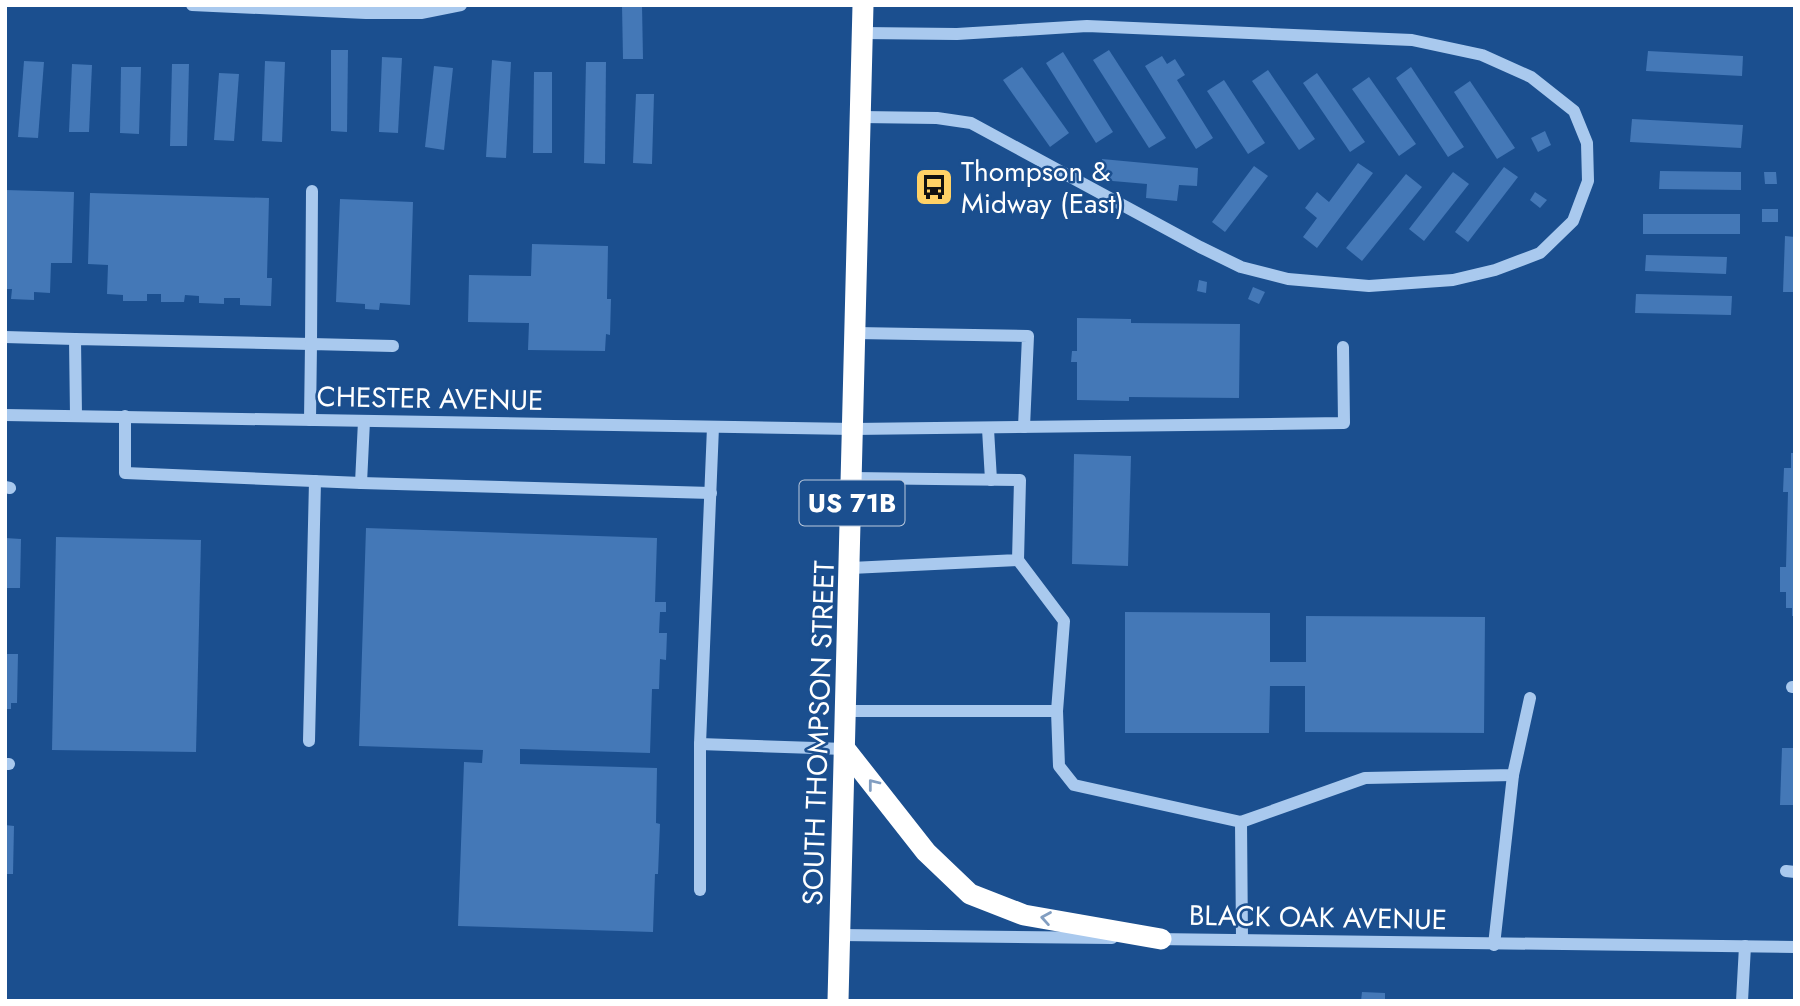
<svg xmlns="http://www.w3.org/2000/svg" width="1800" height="1006" font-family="Jost,sans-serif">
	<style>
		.building { fill: #4478b7 }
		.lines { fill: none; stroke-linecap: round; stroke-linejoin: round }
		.minor { stroke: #a9c9ee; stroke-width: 12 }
		.highway { stroke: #fff; stroke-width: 21 }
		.oneway { stroke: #829ec1 }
		.labels { text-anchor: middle; stroke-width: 5; stroke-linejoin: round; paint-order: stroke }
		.shield { fill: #1b4f8f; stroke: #bbcadd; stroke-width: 2 }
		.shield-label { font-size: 26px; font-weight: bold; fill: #fff }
		.poi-label { font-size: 28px; fill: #fff; stroke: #1b4f8f; text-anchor: start }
		.street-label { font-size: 28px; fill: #fff; stroke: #1b4f8f }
	</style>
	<rect width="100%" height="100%" fill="#1b4f8f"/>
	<!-- building -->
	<g class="building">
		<polygon points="622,5 642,5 643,59 623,59"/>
		<polygon points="331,50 348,50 347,132 331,131"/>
		<polygon points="1109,50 1166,138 1149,148 1093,60"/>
		<polygon points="1648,51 1743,56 1742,76 1646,71"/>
		<polygon points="1063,52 1113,132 1096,143 1046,63"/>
		<polygon points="1162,56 1167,64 1175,59 1185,75 1177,80 1213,138 1196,149 1145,66"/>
		<polygon points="382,57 402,58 398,133 379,132"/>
		<polygon points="492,60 511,62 506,158 486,157"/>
		<polygon points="24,61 44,62 38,138 18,137"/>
		<polygon points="265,61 285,62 282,142 262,141"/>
		<polygon points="586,62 606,62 605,164 584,163"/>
		<polygon points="72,64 92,65 89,132 69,132"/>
		<polygon points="172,64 189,64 187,146 170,146"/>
		<polygon points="434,66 453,68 444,150 425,147"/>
		<polygon points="121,67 141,67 139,134 120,133"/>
		<polygon points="1022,67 1069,133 1050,147 1003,80"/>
		<polygon points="1411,67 1464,147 1448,157 1396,78"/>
		<polygon points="1268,70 1315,139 1299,150 1252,81"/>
		<polygon points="534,72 552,72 552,153 533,153"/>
		<polygon points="219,73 239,74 234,141 214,140"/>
		<polygon points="1317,73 1365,142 1350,152 1303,83"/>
		<polygon points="1369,77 1416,144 1399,156 1352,89"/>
		<polygon points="1224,80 1265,143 1248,154 1207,91"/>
		<polygon points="1470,81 1515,148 1497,159 1454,92"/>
		<polygon points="636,94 654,94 652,164 633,163"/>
		<polygon points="1632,119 1743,125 1741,148 1630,142"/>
		<polygon points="1545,131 1551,145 1538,152 1531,138"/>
		<polygon points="1102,159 1198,168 1197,186 1179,185 1177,201 1146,198 1147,184 1101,180 1102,176 1099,175 1100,166 1103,167"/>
		<polygon points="1358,163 1373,173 1317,248 1303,237 1317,218 1305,208 1317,192 1329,202"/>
		<polygon points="1254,166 1268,176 1225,232 1212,222"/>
		<polygon points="1504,167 1518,177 1468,242 1455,232"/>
		<polygon points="1660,171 1741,172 1741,190 1659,189"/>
		<polygon points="1453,172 1469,184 1424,241 1409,229"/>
		<polygon points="1764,172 1776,172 1777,184 1765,184"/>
		<polygon points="1406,174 1422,187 1362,261 1346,248"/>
		<polygon points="5,190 74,192 72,263 51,263 50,293 34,292 34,300 11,299 12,289 5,289"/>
		<polygon points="1535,192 1547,200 1540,208 1530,200"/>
		<polygon points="90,193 269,198 267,278 272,278 271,306 240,305 240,298 224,298 224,304 199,303 199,296 185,295 184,302 161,302 161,294 147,294 147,301 123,301 123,295 107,294 108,265 88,264"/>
		<polygon points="340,199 413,202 410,305 380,303 379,310 365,309 365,304 336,302"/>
		<rect x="1762" y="209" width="16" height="13"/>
		<rect x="1643" y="214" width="97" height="20"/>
		<polygon points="1785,236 1795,237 1795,292 1783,292"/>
		<polygon points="532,244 608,246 607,299 611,299 610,335 606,334 605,351 528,350 529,323 468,322 469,275 531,276"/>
		<polygon points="1646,255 1727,257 1726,274 1645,271"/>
		<polygon points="1199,280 1207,282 1206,293 1197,291"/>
		<polygon points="1253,287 1265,292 1259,304 1248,299"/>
		<polygon points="1636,294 1732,296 1731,315 1635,313"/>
		<polygon points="1077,318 1131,319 1131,323 1240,324 1239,398 1129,397 1129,401 1077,400 1077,362 1071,362 1072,351 1077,351"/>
		<polygon points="1791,453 1795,453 1795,616 1792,616 1792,608 1786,608 1786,592 1780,592 1780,567 1786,567 1788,492 1783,492 1784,468 1791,468"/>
		<polygon points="1074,454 1131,456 1128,566 1072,564"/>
		<polygon points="366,528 657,538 655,602 666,602 666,612 660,612 659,633 667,633 666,660 660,659 659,689 652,689 650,753 520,749 520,764 657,768 656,823 660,824 658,874 655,874 653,932 458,926 464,762 482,763 483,750 359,746"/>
		<polygon points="56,537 201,540 196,752 52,750"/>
		<polygon points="5,538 21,539 20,588 5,588"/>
		<polygon points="1125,612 1270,613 1270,662 1306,662 1306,616 1485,617 1484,733 1305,732 1305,686 1270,686 1269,733 1125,733"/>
		<polygon points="5,654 18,654 17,703 11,703 11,709 5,709"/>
		<polygon points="1782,748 1795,748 1795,805 1780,805"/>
		<polygon points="5,825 14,826 13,874 5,874"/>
		<polygon points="1362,992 1385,993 1385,1001 1361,1001"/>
	</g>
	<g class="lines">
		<!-- minor -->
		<g class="minor">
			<polyline points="192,5 366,13 421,13 461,5"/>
			<polyline points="861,117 937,118 971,123 1200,247 1241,267 1288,279 1369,286 1453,280 1495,270 1540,253 1573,221 1588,181 1587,143 1574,111 1531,77 1482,55 1412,40 1087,26 957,34 862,33"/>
			<polyline points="856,333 1028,336 1024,427"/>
			<polyline points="5,337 75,339"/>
			<polyline points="5,415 853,429 1344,423 1343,347"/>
			<polyline points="76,416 75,339 311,344 312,191"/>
			<polyline points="125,416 125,473 361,483 711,493"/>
			<polyline points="310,420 311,344 393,346"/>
			<polyline points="713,427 700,744 845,749"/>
			<polyline points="988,429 991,480"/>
			<polyline points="361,483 364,421"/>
			<polyline points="5,487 10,488"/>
			<polyline points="851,568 1018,560 1020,480 852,478"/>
			<polyline points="1792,687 1795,687"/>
			<polyline points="846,711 1057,711 1064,621 1018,560"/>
			<polyline points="1057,711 1059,766 1074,785 1241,822 1365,778 1513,775 1530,698"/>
			<polyline points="309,741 315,481"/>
			<polyline points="700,744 700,890"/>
			<polyline points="5,764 9,764"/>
			<polyline points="1241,822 1242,940"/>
			<polyline points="1786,871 1795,872"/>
			<polyline points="840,935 1112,938"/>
			<polyline points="1155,939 1795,947"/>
			<polyline points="1494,945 1513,775"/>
			<polyline points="1742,1001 1745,946"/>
		</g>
		<!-- highway -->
		<g class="highway">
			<polyline points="845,749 926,852 970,894 1024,915 1161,939"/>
			<polyline points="838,1001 863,5"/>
		</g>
	</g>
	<!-- one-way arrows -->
	<defs><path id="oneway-chevron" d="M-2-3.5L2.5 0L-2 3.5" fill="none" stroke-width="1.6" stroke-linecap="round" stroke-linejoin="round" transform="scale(1.75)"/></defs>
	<g class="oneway">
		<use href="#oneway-chevron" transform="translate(873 784) rotate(-128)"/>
		<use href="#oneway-chevron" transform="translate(1046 918) rotate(-170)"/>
	</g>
	<!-- icons -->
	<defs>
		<symbol id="bus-square" viewBox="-11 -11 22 22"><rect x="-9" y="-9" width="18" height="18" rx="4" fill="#ffd166" stroke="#1b4f8f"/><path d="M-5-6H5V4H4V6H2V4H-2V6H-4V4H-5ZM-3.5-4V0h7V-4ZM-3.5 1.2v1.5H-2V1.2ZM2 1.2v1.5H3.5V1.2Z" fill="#111"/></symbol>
	</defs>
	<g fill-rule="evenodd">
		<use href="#bus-square" x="912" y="165" width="44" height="44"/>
	</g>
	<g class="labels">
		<!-- shield labels -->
		<rect class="shield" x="799.5" y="480.5" width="105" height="45" rx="5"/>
		<g class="shield-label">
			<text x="852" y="512">US 71B</text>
		</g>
		<!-- poi labels -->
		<g class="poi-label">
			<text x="961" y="181">Thompson &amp;<tspan x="961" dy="32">Midway (East)</tspan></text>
		</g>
		<!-- street labels -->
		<g class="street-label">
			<text transform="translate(430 398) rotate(1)" y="10">CHESTER AVENUE</text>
			<text transform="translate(818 733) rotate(-88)" y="10">SOUTH THOMPSON STREET</text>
			<text transform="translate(1318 917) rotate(1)" y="10">BLACK OAK AVENUE</text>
		</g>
	</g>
	<!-- border -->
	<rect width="1800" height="1006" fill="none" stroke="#ffffff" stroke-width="14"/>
</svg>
